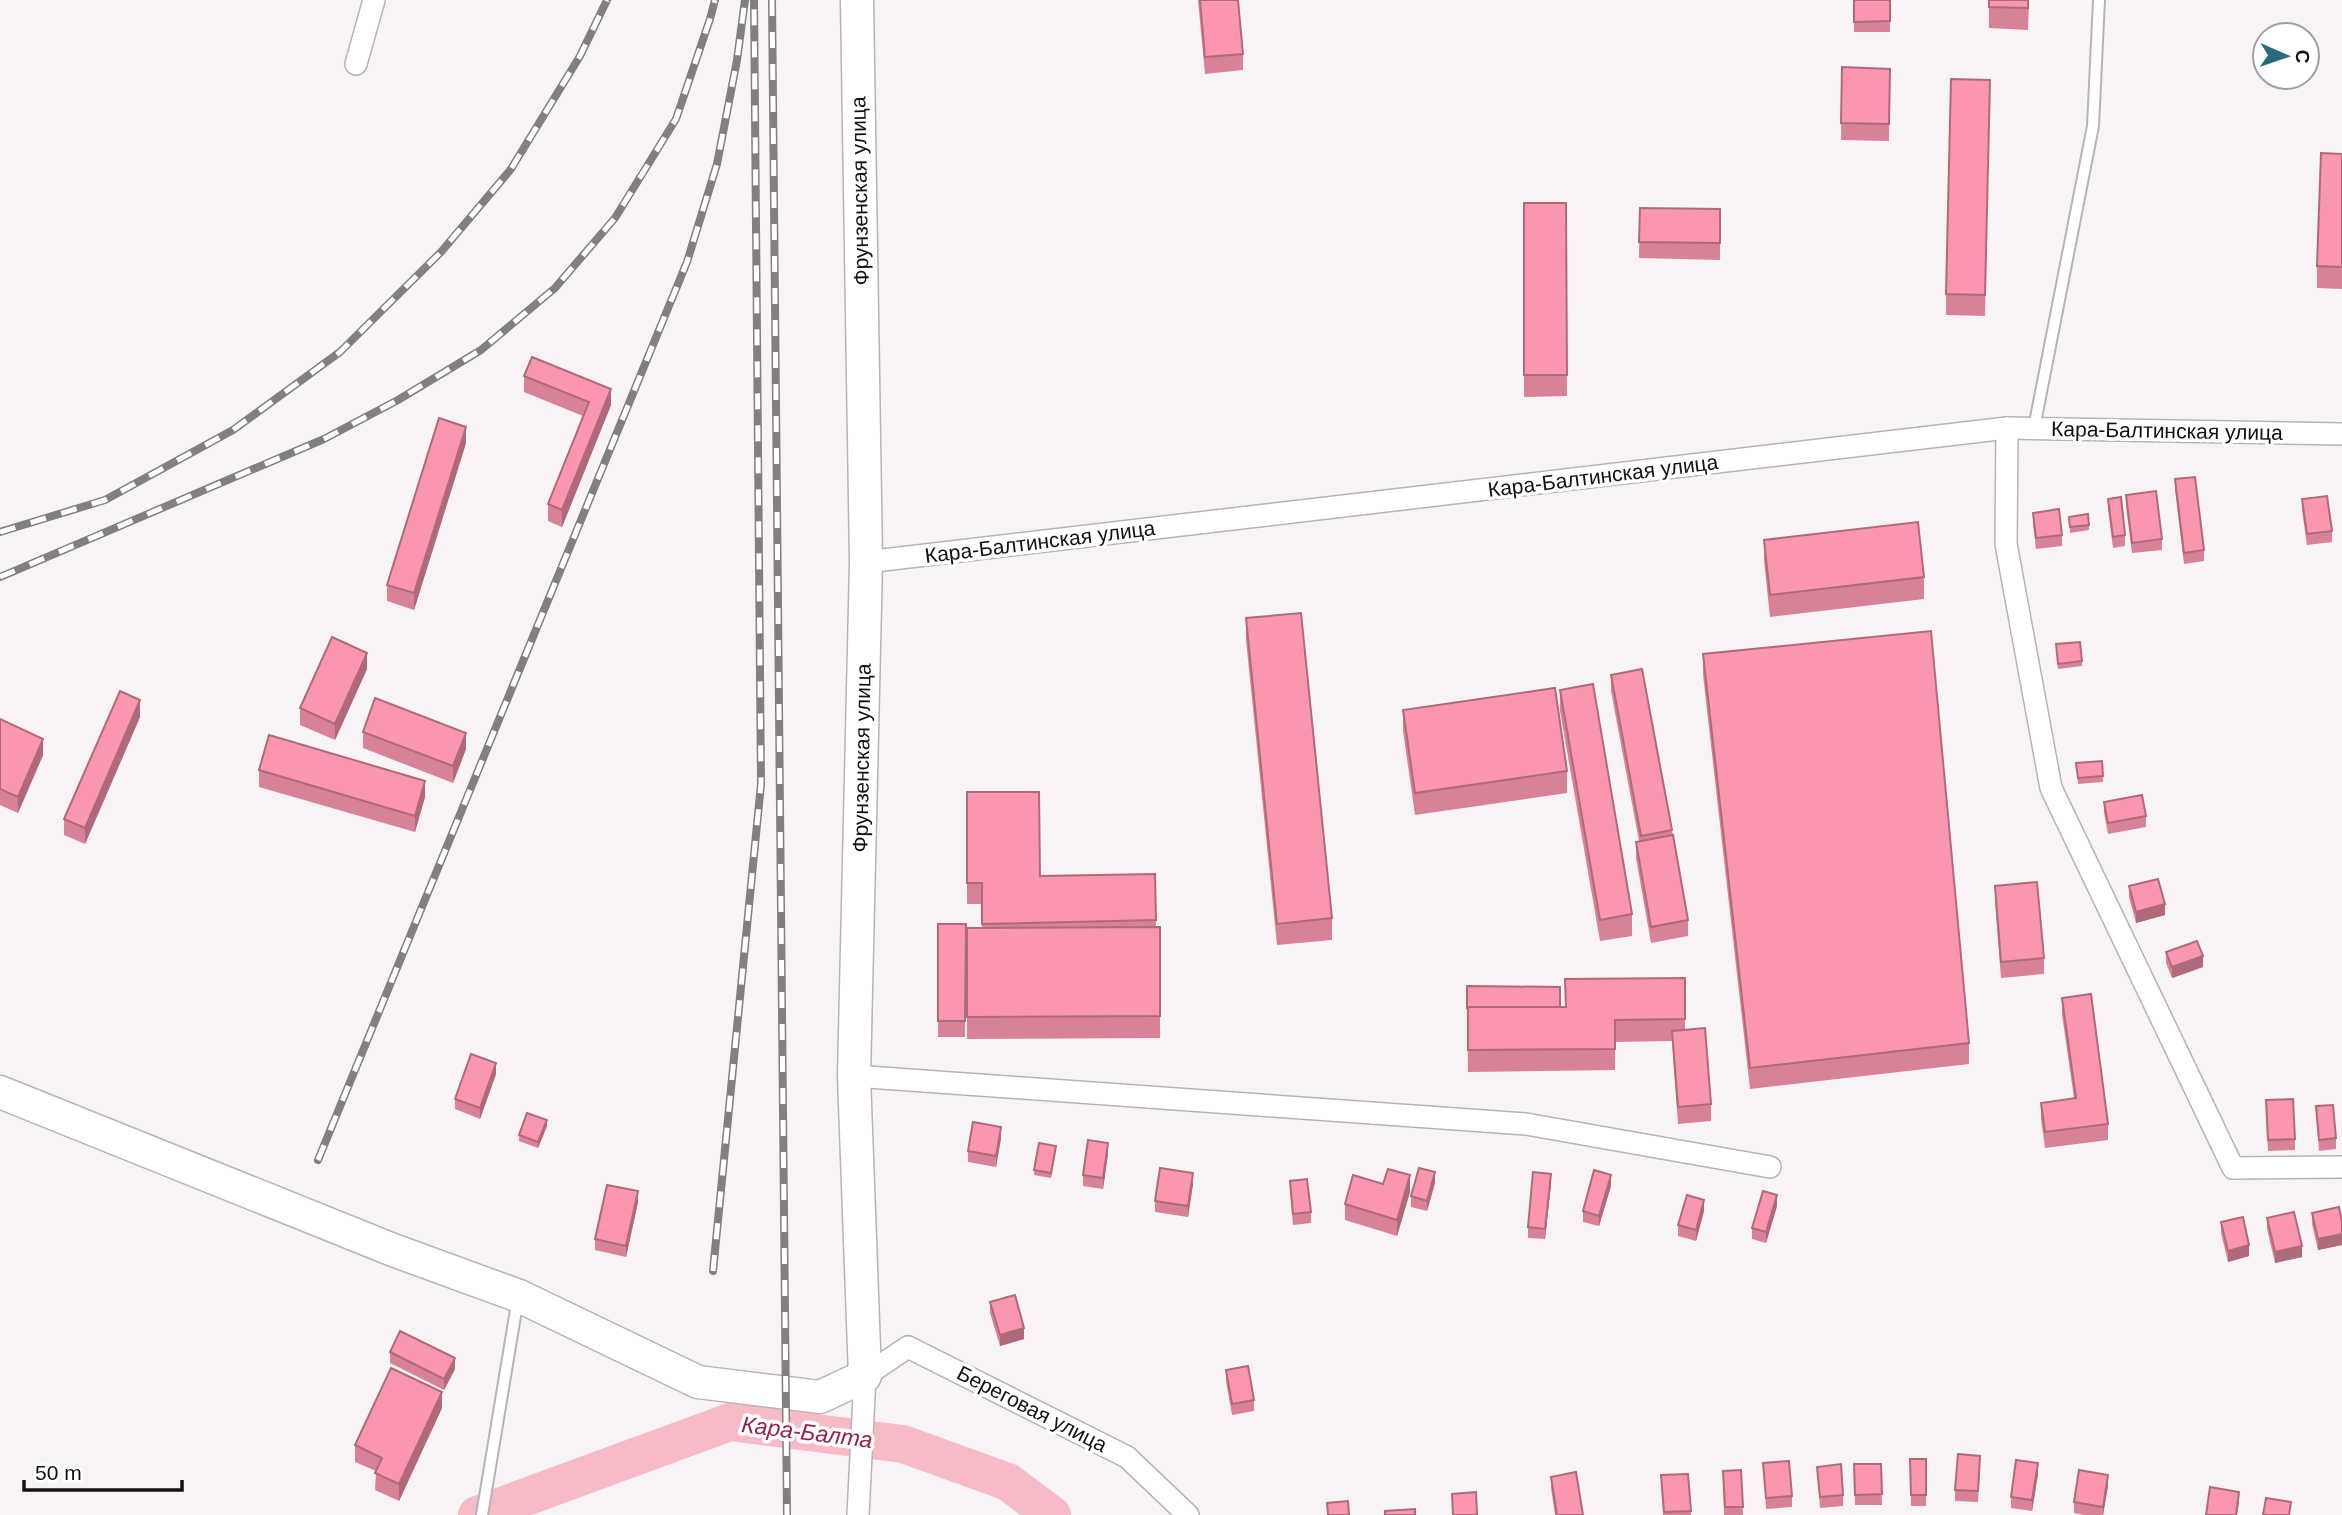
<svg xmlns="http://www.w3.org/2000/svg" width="2342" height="1515" font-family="Arial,sans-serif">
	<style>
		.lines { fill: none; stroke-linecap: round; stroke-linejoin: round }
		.river { stroke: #f7bac7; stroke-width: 38 }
		.lane-casing { stroke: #b7b3b4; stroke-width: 14 }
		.street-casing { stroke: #b7b3b4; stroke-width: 24 }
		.secondary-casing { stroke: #b7b3b4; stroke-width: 35 }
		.lane { stroke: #fff; stroke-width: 10 }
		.street { stroke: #fff; stroke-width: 21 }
		.secondary { stroke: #fff; stroke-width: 32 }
		.rail-casing { stroke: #817f7f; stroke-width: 8 }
		.rail { stroke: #fff; stroke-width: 5; stroke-dasharray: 16; stroke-linecap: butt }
		.wall { fill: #d78296 }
		.shaded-wall { fill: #af6a7a }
		.building { fill: #fa97ae; stroke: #af6a7a; stroke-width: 2 }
		.labels { text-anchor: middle; stroke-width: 7; stroke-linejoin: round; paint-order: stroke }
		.street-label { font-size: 21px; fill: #131212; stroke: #fff }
		.water-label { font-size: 23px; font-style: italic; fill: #95244b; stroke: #fff }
	</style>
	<rect width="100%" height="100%" fill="#f8f4f5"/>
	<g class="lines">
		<!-- river -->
		<polyline class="river" points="477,1515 730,1422 903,1444 1008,1482 1052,1515"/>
		<defs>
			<g id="lane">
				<polyline points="2034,428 2093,126 2099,0"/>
				<polyline points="482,1515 518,1298"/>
			</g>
			<g id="street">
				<polyline points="356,64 374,0"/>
				<polyline points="2007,428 2006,544 2051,788 2233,1168 2342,1167"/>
				<polyline points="866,562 2007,428 2342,434"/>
				<polyline points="854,1076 1526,1124 1770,1167"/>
				<polyline points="858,1515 865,1376 908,1347 1127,1457 1188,1515"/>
			</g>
			<polyline id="secondary" points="0,1092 393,1250 519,1296 698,1382 820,1397 865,1376 854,1076 866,562 857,0"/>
		</defs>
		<!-- lane casing -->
		<use href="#lane" class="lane-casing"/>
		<!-- street casing -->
		<use href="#street" class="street-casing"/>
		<!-- secondary casing -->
		<use href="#secondary" class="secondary-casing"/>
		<!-- lane -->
		<use href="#lane" class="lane"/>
		<!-- street -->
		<use href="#street" class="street"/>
		<!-- secondary -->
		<use href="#secondary" class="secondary"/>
		<defs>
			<g id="rail">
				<polyline points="772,0 787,1515"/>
				<polyline points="0,532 105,500 233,430 340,352 441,252 511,169 580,56 607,0"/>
				<polyline points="0,577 324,439 398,400 481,350 555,288 615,218 676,119 710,19 715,0"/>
				<polyline points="318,1160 687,262 717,164 737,60 745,0"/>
				<polyline points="713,1271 761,784 754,0"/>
			</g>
		</defs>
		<!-- rail casing -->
		<use href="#rail" class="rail-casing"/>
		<!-- rail -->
		<use href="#rail" class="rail"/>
	</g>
	<!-- wall -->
	<g class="wall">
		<polygon points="1198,0 1238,0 1243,54 1243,70 1205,74"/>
		<rect x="1854" y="0" width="36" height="32"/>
		<polygon points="1989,0 2029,0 2028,30 1989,28"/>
		<polygon points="1842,67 1890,69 1889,141 1841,140"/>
		<polygon points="1990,80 1985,316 1946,315 1946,294"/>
		<polygon points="2342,154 2342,289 2317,288 2317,266"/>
		<polygon points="1524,203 1566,203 1567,396 1524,397"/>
		<polygon points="1640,208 1720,209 1720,260 1639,258"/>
		<polygon points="524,376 611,405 562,527 548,521 548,504 583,416 524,392"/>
		<polygon points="466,443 414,610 387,601 387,585"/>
		<polygon points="2175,479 2204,550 2204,561 2184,564 2175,490"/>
		<polygon points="2126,495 2162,539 2162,550 2132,553 2126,506"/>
		<polygon points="2108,499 2125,535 2125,546 2113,548 2108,509"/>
		<polygon points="2302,499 2332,531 2332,542 2307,545 2302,510"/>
		<polygon points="2033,513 2062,535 2062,546 2036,549 2033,524"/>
		<polygon points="2069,517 2089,525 2089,530 2070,533"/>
		<polygon points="1764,540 1924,577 1924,599 1770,617 1764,561"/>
		<polygon points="1246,618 1332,918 1332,940 1277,945 1246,640"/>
		<polygon points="2056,644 2082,661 2082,666 2058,669"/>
		<polygon points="1703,654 1969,1043 1969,1064 1750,1089 1703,675"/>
		<polygon points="367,669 335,740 300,725 300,708"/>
		<polygon points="1611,675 1672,830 1688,920 1688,936 1651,943 1636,858 1636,842 1639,841 1611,691"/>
		<polygon points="1560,690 1632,914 1632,936 1600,941 1560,711"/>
		<polygon points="1403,710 1567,771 1567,793 1415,815 1403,731"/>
		<polygon points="140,717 85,844 64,835 64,819"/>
		<polygon points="0,719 43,755 18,813 0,805"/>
		<polygon points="363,732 466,749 453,783 363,748"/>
		<polygon points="2102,761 2103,782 2078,784 2076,763"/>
		<polygon points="259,770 425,797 415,832 259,787"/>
		<polygon points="967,792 1040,876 1155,874 1156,927 1160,927 1160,1038 967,1039 967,928 982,928 982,904 967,904"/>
		<polygon points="2104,802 2146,816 2146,827 2108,834 2104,813"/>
		<polygon points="1995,886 2044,958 2044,974 2001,978 1995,902"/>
		<polygon points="2129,886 2165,915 2136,923 2129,897"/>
		<polygon points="938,924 966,924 965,1037 938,1037"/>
		<polygon points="2166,952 2203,967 2172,978 2166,963"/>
		<polygon points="1685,978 1685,1030 1711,1104 1711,1121 1678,1124 1672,1041 1615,1042 1615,1070 1468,1072 1467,986 1560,1007 1565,1007"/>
		<polygon points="2062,998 2108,1124 2108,1140 2045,1148 2041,1119 2041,1103 2074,1098 2062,1015"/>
		<polygon points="496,1074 480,1119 455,1109 455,1099"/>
		<polygon points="2316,1106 2336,1138 2336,1149 2319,1151"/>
		<polygon points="2266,1111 2295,1139 2295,1150 2268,1151"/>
		<polygon points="547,1126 538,1148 519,1141 519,1135"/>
		<polygon points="1001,1138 996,1167 968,1162 968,1151"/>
		<polygon points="1056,1151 1051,1178 1034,1175 1034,1170"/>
		<polygon points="1108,1154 1103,1189 1083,1186 1083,1175"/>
		<polygon points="1290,1181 1311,1212 1311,1223 1293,1225 1290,1192"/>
		<polygon points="1435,1183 1427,1211 1411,1207 1411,1196"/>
		<polygon points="1193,1184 1188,1217 1155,1212 1155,1201"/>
		<polygon points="1551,1184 1545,1239 1528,1238 1528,1227"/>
		<polygon points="1611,1186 1599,1226 1583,1222 1583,1211"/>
		<polygon points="1410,1192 1397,1236 1345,1220 1345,1204"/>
		<polygon points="638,1202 626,1257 595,1250 595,1239"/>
		<polygon points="1777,1206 1766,1243 1752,1239 1752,1228"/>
		<polygon points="1704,1211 1696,1241 1678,1236 1678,1225"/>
		<polygon points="2312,1213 2342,1222 2342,1245 2318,1250 2312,1224"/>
		<polygon points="2267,1218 2302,1257 2275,1263 2267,1229"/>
		<polygon points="2221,1222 2249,1256 2228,1262 2221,1233"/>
		<polygon points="990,1302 1024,1339 1000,1346 990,1313"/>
		<polygon points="390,1352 455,1369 444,1390 390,1363"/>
		<polygon points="1226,1370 1254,1400 1254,1411 1232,1415 1226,1381"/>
		<polygon points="442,1408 399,1501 375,1490 376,1471 355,1462 355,1445"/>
		<polygon points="1910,1459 1926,1459 1926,1506 1911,1506"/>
		<polygon points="1763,1463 1792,1496 1792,1507 1766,1509"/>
		<polygon points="1854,1464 1881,1464 1882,1505 1855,1505"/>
		<polygon points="1817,1467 1843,1495 1843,1506 1820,1508"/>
		<polygon points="1980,1467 1978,1502 1955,1501 1955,1490"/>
		<polygon points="1741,1470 1743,1515 1724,1515 1723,1471"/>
		<polygon points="1688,1474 1691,1515 1663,1515 1661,1475"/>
		<polygon points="2038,1474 2032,1511 2011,1508 2011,1497"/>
		<polygon points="1551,1477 1583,1515 1555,1515 1551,1488"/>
		<polygon points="2108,1486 2103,1515 2084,1515 2074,1513 2074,1502"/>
	</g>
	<!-- shaded-wall -->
	<g class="shaded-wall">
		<polygon points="611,389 611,405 562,527 562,510"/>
		<polygon points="466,427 466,443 414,610 414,593"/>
		<polygon points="367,653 367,669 335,740 335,724"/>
		<polygon points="140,700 140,717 85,844 85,828"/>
		<polygon points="466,733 466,749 453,783 453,766"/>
		<polygon points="43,739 43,755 18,813 18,797"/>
		<polygon points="425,781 425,797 415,832 415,816"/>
		<polygon points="2165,904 2165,915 2136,923 2136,912"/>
		<polygon points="2203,956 2203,967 2172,978 2172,967"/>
		<polygon points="496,1063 496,1074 480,1119 480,1108"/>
		<polygon points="547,1120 547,1126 538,1148 538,1142"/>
		<polygon points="1001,1127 1001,1138 996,1167 996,1156"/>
		<polygon points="1108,1143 1108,1154 1103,1189 1103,1178"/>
		<polygon points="1435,1172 1435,1183 1427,1211 1427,1201"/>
		<polygon points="1193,1173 1193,1184 1188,1217 1188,1206"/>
		<polygon points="1551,1174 1551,1184 1545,1239 1545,1229"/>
		<polygon points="1410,1175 1410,1192 1397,1236 1397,1220"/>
		<polygon points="1611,1175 1611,1186 1599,1226 1599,1216"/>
		<polygon points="638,1191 638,1202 626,1257 626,1246"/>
		<polygon points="1777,1195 1777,1206 1766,1243 1766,1232"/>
		<polygon points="1704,1200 1704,1211 1696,1241 1696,1230"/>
		<polygon points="2342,1234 2342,1245 2318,1250 2318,1239"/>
		<polygon points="2249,1245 2249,1256 2228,1262 2228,1251"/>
		<polygon points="2302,1246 2302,1257 2275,1263 2275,1252"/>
		<polygon points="1024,1328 1024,1339 1000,1346 1000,1335"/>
		<polygon points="455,1358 455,1369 444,1390 444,1379"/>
		<polygon points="442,1392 442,1408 399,1501 399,1484"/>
		<polygon points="2038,1463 2038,1474 2032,1511 2032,1500"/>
		<polygon points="2108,1475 2108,1486 2103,1515 2103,1507"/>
		<polygon points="2239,1492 2239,1503 2237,1515 2236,1515"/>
	</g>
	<!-- building -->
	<g class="building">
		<polygon points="1200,0 1238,0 1243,54 1205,57"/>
		<polygon points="1854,0 1890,0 1890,21 1854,22"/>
		<polygon points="1989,0 2028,0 2028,8 1989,7"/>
		<polygon points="1842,67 1890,69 1889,124 1841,123"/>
		<polygon points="1951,79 1990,80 1985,295 1946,294"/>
		<polygon points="2321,153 2342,154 2342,267 2317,266"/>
		<polygon points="1524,203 1566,203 1567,375 1524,375"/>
		<polygon points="1640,208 1720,209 1720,243 1639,242"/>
		<polygon points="532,357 611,389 562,510 548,504 589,402 524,376"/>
		<polygon points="439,418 466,427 414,593 387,585"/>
		<polygon points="2195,477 2204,550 2184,553 2175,479"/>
		<polygon points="2156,491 2162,539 2132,543 2126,495"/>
		<polygon points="2327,496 2332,531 2307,534 2302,499"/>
		<polygon points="2121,497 2125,535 2113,537 2108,499"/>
		<polygon points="2059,509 2062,535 2036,538 2033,513"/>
		<polygon points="2088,514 2089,525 2070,527 2069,517"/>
		<polygon points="1918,522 1924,577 1770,595 1764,540"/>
		<polygon points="1301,613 1332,918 1277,924 1246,618"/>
		<polygon points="1931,631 1969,1043 1750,1068 1703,654"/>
		<polygon points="332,637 367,653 335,724 300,708"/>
		<polygon points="2080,642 2082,661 2058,664 2056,644"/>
		<polygon points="1642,669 1672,830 1641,836 1611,675"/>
		<polygon points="1593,684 1632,914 1600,920 1560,690"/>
		<polygon points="1555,688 1567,771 1415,793 1403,710"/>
		<polygon points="120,691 140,700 85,828 64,819"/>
		<polygon points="375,698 466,733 453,766 363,732"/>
		<polygon points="0,719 43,739 18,797 0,789"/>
		<polygon points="269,735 425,781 415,816 259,770"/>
		<polygon points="2102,761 2103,776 2078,778 2076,763"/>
		<polygon points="967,792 1039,792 1040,876 1155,874 1156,920 982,924 982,883 967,883"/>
		<polygon points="2142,795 2146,816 2108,823 2104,802"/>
		<polygon points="1673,835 1688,920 1651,927 1636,842"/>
		<polygon points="2158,879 2165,904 2136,912 2129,886"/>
		<polygon points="2037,882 2044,958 2001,962 1995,886"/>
		<polygon points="938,924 966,924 965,1021 938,1021"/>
		<polygon points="1160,927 1160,1016 967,1017 967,928"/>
		<polygon points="2197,941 2203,956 2172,967 2166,952"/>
		<polygon points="1685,978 1685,1019 1615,1020 1615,1049 1468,1050 1468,1007 1566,1007 1565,979"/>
		<polygon points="1467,986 1560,987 1560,1007 1468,1007 1467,1009"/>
		<polygon points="2091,994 2108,1124 2045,1132 2041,1103 2076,1098 2062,998"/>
		<polygon points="1705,1028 1711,1104 1678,1107 1672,1031"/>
		<polygon points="471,1054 496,1063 480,1108 455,1099"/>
		<polygon points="2293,1099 2295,1139 2268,1140 2266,1100"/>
		<polygon points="2333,1105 2336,1138 2319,1140 2316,1106"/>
		<polygon points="527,1113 547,1120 538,1142 519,1135"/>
		<polygon points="973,1122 1001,1127 996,1156 968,1151"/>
		<polygon points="1088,1140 1108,1143 1103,1178 1083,1175"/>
		<polygon points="1039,1143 1056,1146 1051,1173 1034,1170"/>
		<polygon points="1160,1168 1193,1173 1188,1206 1155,1201"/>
		<polygon points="1419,1168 1435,1172 1427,1201 1411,1196"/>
		<polygon points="1388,1169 1410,1175 1397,1220 1345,1204 1353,1175 1383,1184"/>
		<polygon points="1594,1170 1611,1175 1599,1216 1583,1211"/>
		<polygon points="1533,1172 1551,1174 1545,1229 1528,1227"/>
		<polygon points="1307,1179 1311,1212 1293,1214 1290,1181"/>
		<polygon points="607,1185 638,1191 626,1246 595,1239"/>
		<polygon points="1763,1191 1777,1195 1766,1232 1752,1228"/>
		<polygon points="1687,1195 1704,1200 1696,1230 1678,1225"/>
		<polygon points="2339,1207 2342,1222 2342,1234 2318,1239 2312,1213"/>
		<polygon points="2294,1212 2302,1246 2275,1252 2267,1218"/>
		<polygon points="2243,1217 2249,1245 2228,1251 2221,1222"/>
		<polygon points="1015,1295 1024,1328 1000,1335 990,1302"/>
		<polygon points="400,1331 455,1358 444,1379 390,1352"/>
		<polygon points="1248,1366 1254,1400 1232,1404 1226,1370"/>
		<polygon points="391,1368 442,1392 399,1484 375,1473 382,1458 355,1445"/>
		<polygon points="1958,1454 1980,1456 1978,1491 1955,1490"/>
		<polygon points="1910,1459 1926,1459 1926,1495 1911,1495"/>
		<polygon points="2016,1460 2038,1463 2032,1500 2011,1497"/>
		<polygon points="1789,1461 1792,1496 1766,1498 1763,1463"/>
		<polygon points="1841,1464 1843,1495 1820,1497 1817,1467"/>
		<polygon points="1854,1464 1881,1464 1882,1494 1855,1495"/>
		<polygon points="1741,1470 1743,1507 1725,1507 1723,1471"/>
		<polygon points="2079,1470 2108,1475 2103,1507 2074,1502"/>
		<polygon points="1576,1472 1583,1515 1557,1515 1551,1477"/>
		<polygon points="1688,1474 1691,1511 1664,1512 1661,1475"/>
		<polygon points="2210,1487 2239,1492 2236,1515 2206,1515"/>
		<polygon points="1476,1492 1477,1515 1453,1515 1452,1494"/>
		<polygon points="2266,1498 2291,1502 2289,1515 2263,1515"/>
		<polygon points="1348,1501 1349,1515 1328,1515 1327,1503"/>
		<polygon points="1415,1509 1415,1515 1385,1515 1385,1511"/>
	</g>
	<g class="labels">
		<!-- street labels -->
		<g class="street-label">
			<text transform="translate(860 191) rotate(-91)" y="7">Фрунзенская улица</text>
			<text transform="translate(2167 431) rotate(1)" y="7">Кара-Балтинская улица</text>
			<text transform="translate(1603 476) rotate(-7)" y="7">Кара-Балтинская улица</text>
			<text transform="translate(1040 542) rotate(-7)" y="7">Кара-Балтинская улица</text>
			<text transform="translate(862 758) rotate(-89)" y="7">Фрунзенская улица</text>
			<text transform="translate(1032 1409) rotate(27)" y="7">Береговая улица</text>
		</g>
		<!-- water labels -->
		<g class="water-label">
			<text transform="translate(807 1432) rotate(7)" y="8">Кара-Балта</text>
		</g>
	</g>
	<!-- north arrow -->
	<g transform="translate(2286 56) rotate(92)"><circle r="33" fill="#ffffff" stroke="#a1a0a0" stroke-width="2"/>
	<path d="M0-5L12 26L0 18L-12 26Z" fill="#276c7c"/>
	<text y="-10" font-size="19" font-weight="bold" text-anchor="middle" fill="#131212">С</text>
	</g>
	<!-- scale -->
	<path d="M24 1480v10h158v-10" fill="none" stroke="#131212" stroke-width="3.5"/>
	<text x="35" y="1480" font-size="21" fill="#131212" stroke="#ffffff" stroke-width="5" paint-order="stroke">50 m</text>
</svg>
